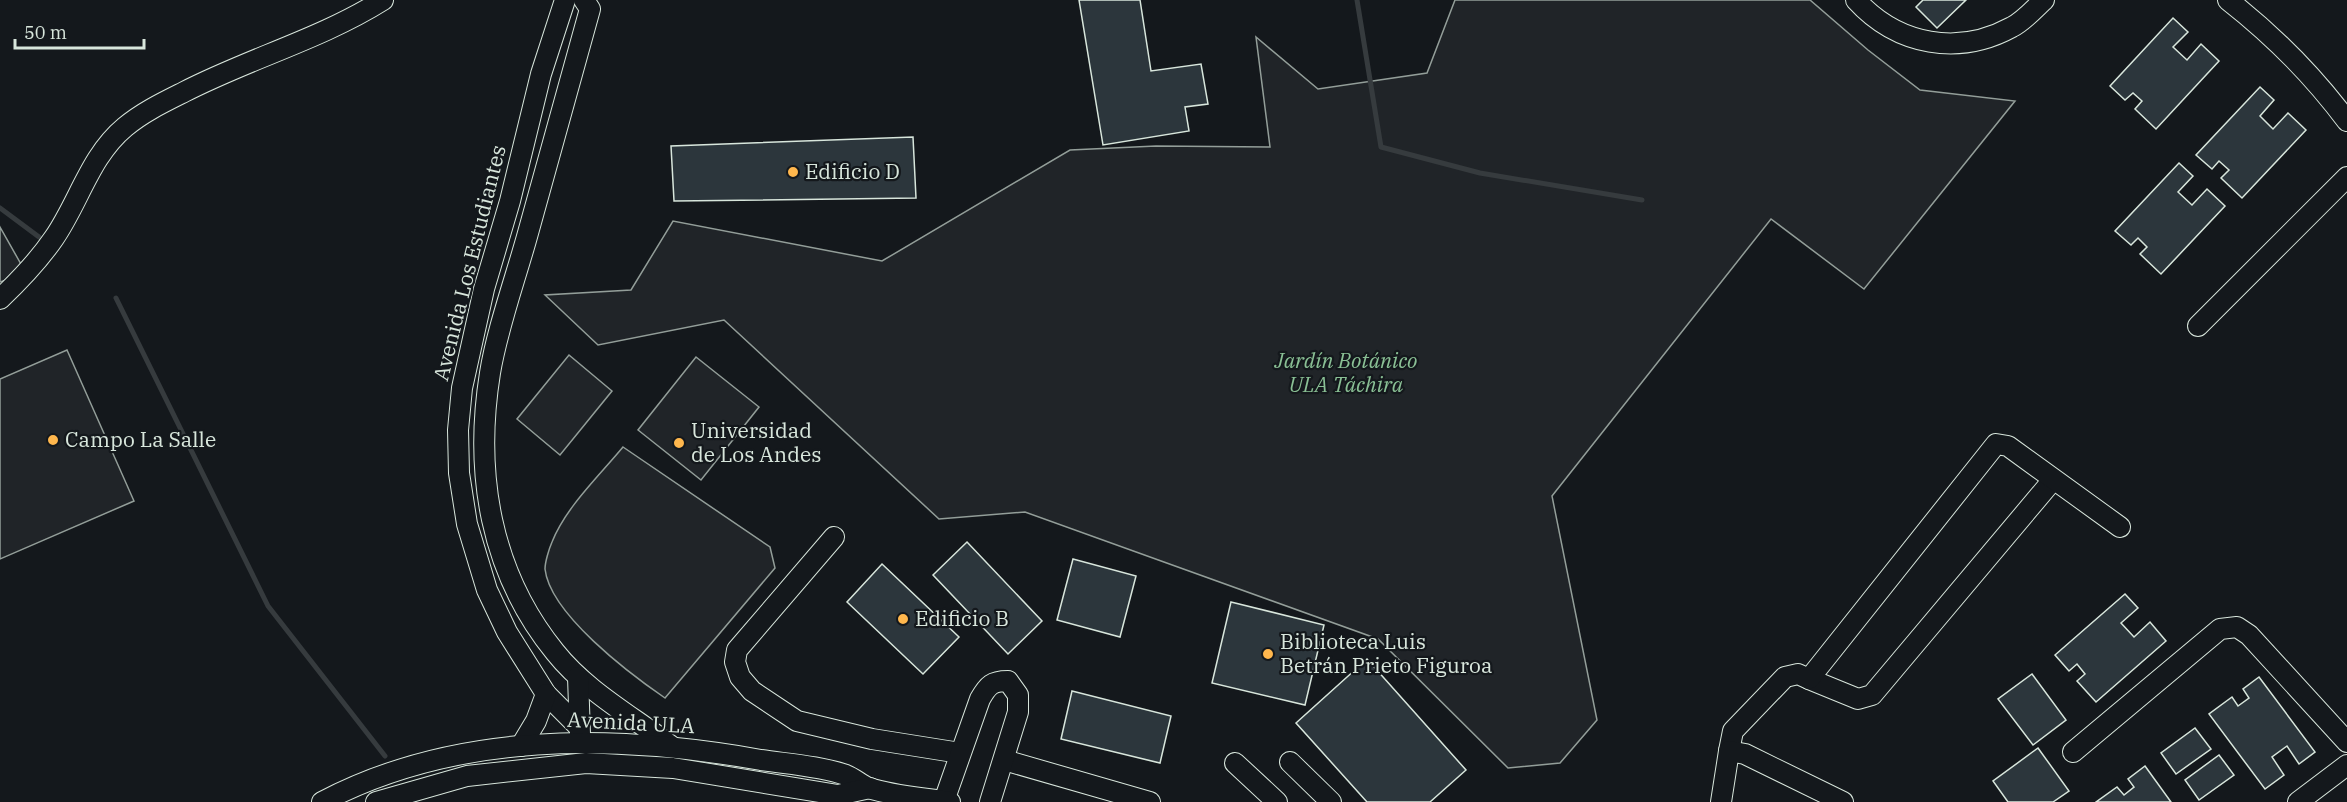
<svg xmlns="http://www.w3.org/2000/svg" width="2347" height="802" font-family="'IBM Plex Serif',serif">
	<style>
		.green { fill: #202428; stroke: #939e99; stroke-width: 1.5 }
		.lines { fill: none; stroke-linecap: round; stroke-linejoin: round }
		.stream { stroke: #363b3e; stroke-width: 5 }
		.building { fill: #2c363c; stroke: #d8e6dc; stroke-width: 1.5 }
		.minor-casing { stroke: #d8e6dc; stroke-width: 22 }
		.minor { stroke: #14181c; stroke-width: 20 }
		.poi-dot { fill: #ffb74d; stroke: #14181c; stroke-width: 2 }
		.labels { text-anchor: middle; stroke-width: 4.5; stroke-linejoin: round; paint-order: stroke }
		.poi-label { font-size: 21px; fill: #d8e6dc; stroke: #14181c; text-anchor: start }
		.street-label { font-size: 21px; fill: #d8e6dc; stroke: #14181c }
		.park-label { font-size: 21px; font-style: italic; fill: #8ac095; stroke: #14181c }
	</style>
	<rect width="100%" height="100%" fill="#14181c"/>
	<!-- green -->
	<g class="green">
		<polygon points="1455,0 1810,0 1868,50 1920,90 2015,101 1864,289 1771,219 1552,496 1597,720 1560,763 1508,768 1378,639 1025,512 939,519 724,320 598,345 545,295 631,290 673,221 882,261 1070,150 1156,146 1270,147 1256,37 1318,89 1427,73"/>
		<polygon points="0,227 26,273 0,282"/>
		<polygon points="67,350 134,501 0,559 0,379"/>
		<polygon points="569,355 612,391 560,455 517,419"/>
		<polygon points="696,357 759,407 701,480 638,430"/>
		<path d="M 623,447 L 770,547 L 775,568 L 665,698 C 630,674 550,614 545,569 C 545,562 549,549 552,542 C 566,507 599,476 623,447 Z"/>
	</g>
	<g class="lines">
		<!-- stream -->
		<g class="stream">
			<polyline points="1357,0 1381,147 1480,173 1642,200"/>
			<polyline points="0,208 39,237"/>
			<polyline points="116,298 268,606 385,756"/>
		</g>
	</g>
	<!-- building -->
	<g class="building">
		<polygon points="1079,0 1140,0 1151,71 1201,64 1208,104 1185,107 1189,131 1103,145"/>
		<polygon points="1923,0 1966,0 1937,28 1916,7"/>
		<polygon points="2173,18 2188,32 2173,47 2187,60 2201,44 2219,61 2156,129 2135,109 2142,101 2133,93 2125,100 2110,86"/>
		<polygon points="2260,87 2274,100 2260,116 2273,129 2288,113 2306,130 2242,198 2221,178 2229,170 2219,161 2212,169 2196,155"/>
		<polygon points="913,137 916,198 674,201 671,146"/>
		<polygon points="2179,163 2193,176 2178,192 2192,205 2207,189 2225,206 2161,274 2140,254 2147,247 2138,238 2131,245 2115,231"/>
		<polygon points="967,542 1042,621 1008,654 933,575"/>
		<polygon points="1073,559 1136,576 1120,637 1057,620"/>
		<polygon points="882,564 959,637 923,674 847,602"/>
		<polygon points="2125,594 2138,608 2121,623 2134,637 2150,622 2166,641 2096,702 2077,681 2085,674 2077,664 2069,671 2055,655"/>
		<polygon points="1231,602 1324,625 1305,705 1212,683"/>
		<polygon points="1367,659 1466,770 1430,802 1367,802 1296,723"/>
		<polygon points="2032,674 2066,720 2033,745 1998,699"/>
		<polygon points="2259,677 2315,752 2299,764 2287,746 2272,757 2284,775 2265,789 2209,714 2232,697 2238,706 2249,698 2243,689"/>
		<polygon points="1072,691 1171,716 1160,763 1061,739"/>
		<polygon points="2195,728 2211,749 2176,774 2161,753"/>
		<polygon points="2038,748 2069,791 2053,802 2008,802 1993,781"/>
		<polygon points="2219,755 2234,775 2199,800 2185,780"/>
		<polygon points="2145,766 2171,802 2096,802 2117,787 2124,795 2134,787 2128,779"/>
	</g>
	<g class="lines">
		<defs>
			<g id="minor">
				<polyline points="565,0 541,74 510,201 484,289 462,388 458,430 459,473 467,524 487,590 507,632 546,694 579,727"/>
				<path d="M 584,0 L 590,9 C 569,84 549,158 528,233 C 516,277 497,329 490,373 C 474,473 490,572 555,652 C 586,691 632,716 671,746"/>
				<path d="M 1856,0 C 1898,46 1959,56 2012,27 C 2024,21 2034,9 2044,0"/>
				<path d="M 2228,0 C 2274,36 2312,74 2347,121"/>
				<path d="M 0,299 C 20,280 39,260 54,238 C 79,202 90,156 125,127 C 143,112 164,102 184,92 C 250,58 321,39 383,0"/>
				<polyline points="2198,326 2347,177"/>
				<polyline points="834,537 737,650 735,662 740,677 752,691 797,721 872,739 960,753"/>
				<polyline points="578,677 580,734"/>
				<polyline points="1809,679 1858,699 1872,695 2052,481"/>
				<polyline points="521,746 536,721 546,694"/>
				<polyline points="1729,751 1733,731 1785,677 1798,674 1809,679 1996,444 2008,446 2120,527"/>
				<polyline points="2073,752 2220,629 2237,627 2249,635 2347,742"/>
				<polyline points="1004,760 1150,802"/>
				<polyline points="1290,762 1331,802"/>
				<polyline points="1235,763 1277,802"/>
				<path d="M 944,801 L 980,699 C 988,685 992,681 1008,681 L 1018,695 L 1018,712 L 990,802"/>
				<path d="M 322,802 C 457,731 614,734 761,760 C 788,764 820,766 846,775 C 854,778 861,785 869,788 C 892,796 926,798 950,802"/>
				<polyline points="376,802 467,776 586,763 673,768 838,795 870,788"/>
				<polyline points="1721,802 1729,751 1745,754 1843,802"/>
				<polyline points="2298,802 2347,765"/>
			</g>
		</defs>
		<!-- minor casing -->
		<use href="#minor" class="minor-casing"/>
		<!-- minor -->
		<use href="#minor" class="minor"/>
	</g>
	<!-- markers -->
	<g class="poi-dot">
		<circle cx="793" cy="172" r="6"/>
		<circle cx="53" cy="440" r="6"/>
		<circle cx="679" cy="443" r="6"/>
		<circle cx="903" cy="619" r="6"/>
		<circle cx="1268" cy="654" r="6"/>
	</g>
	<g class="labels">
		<!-- poi labels -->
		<g class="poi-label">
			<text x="805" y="179">Edificio D</text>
			<text x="691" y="438">Universidad<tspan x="691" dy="24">de Los Andes</tspan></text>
			<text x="65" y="447">Campo La Salle</text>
			<text x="915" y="626">Edificio B</text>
			<text x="1280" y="649">Biblioteca Luis<tspan x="1280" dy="24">Betrán Prieto Figuroa</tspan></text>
		</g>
		<!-- street labels -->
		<g class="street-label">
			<text transform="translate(470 263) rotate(-76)" y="7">Avenida Los Estudiantes</text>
			<text transform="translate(631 723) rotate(3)" y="7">Avenida ULA</text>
		</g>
		<!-- park labels -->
		<g class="park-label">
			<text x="1346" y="368">Jardín Botánico<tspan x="1346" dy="24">ULA Táchira</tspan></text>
		</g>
	</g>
	<!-- scale -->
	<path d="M15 39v9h129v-9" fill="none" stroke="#d8e6dc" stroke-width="3"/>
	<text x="24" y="39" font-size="18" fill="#d8e6dc" stroke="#14181c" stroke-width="4.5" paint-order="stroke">50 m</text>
</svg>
